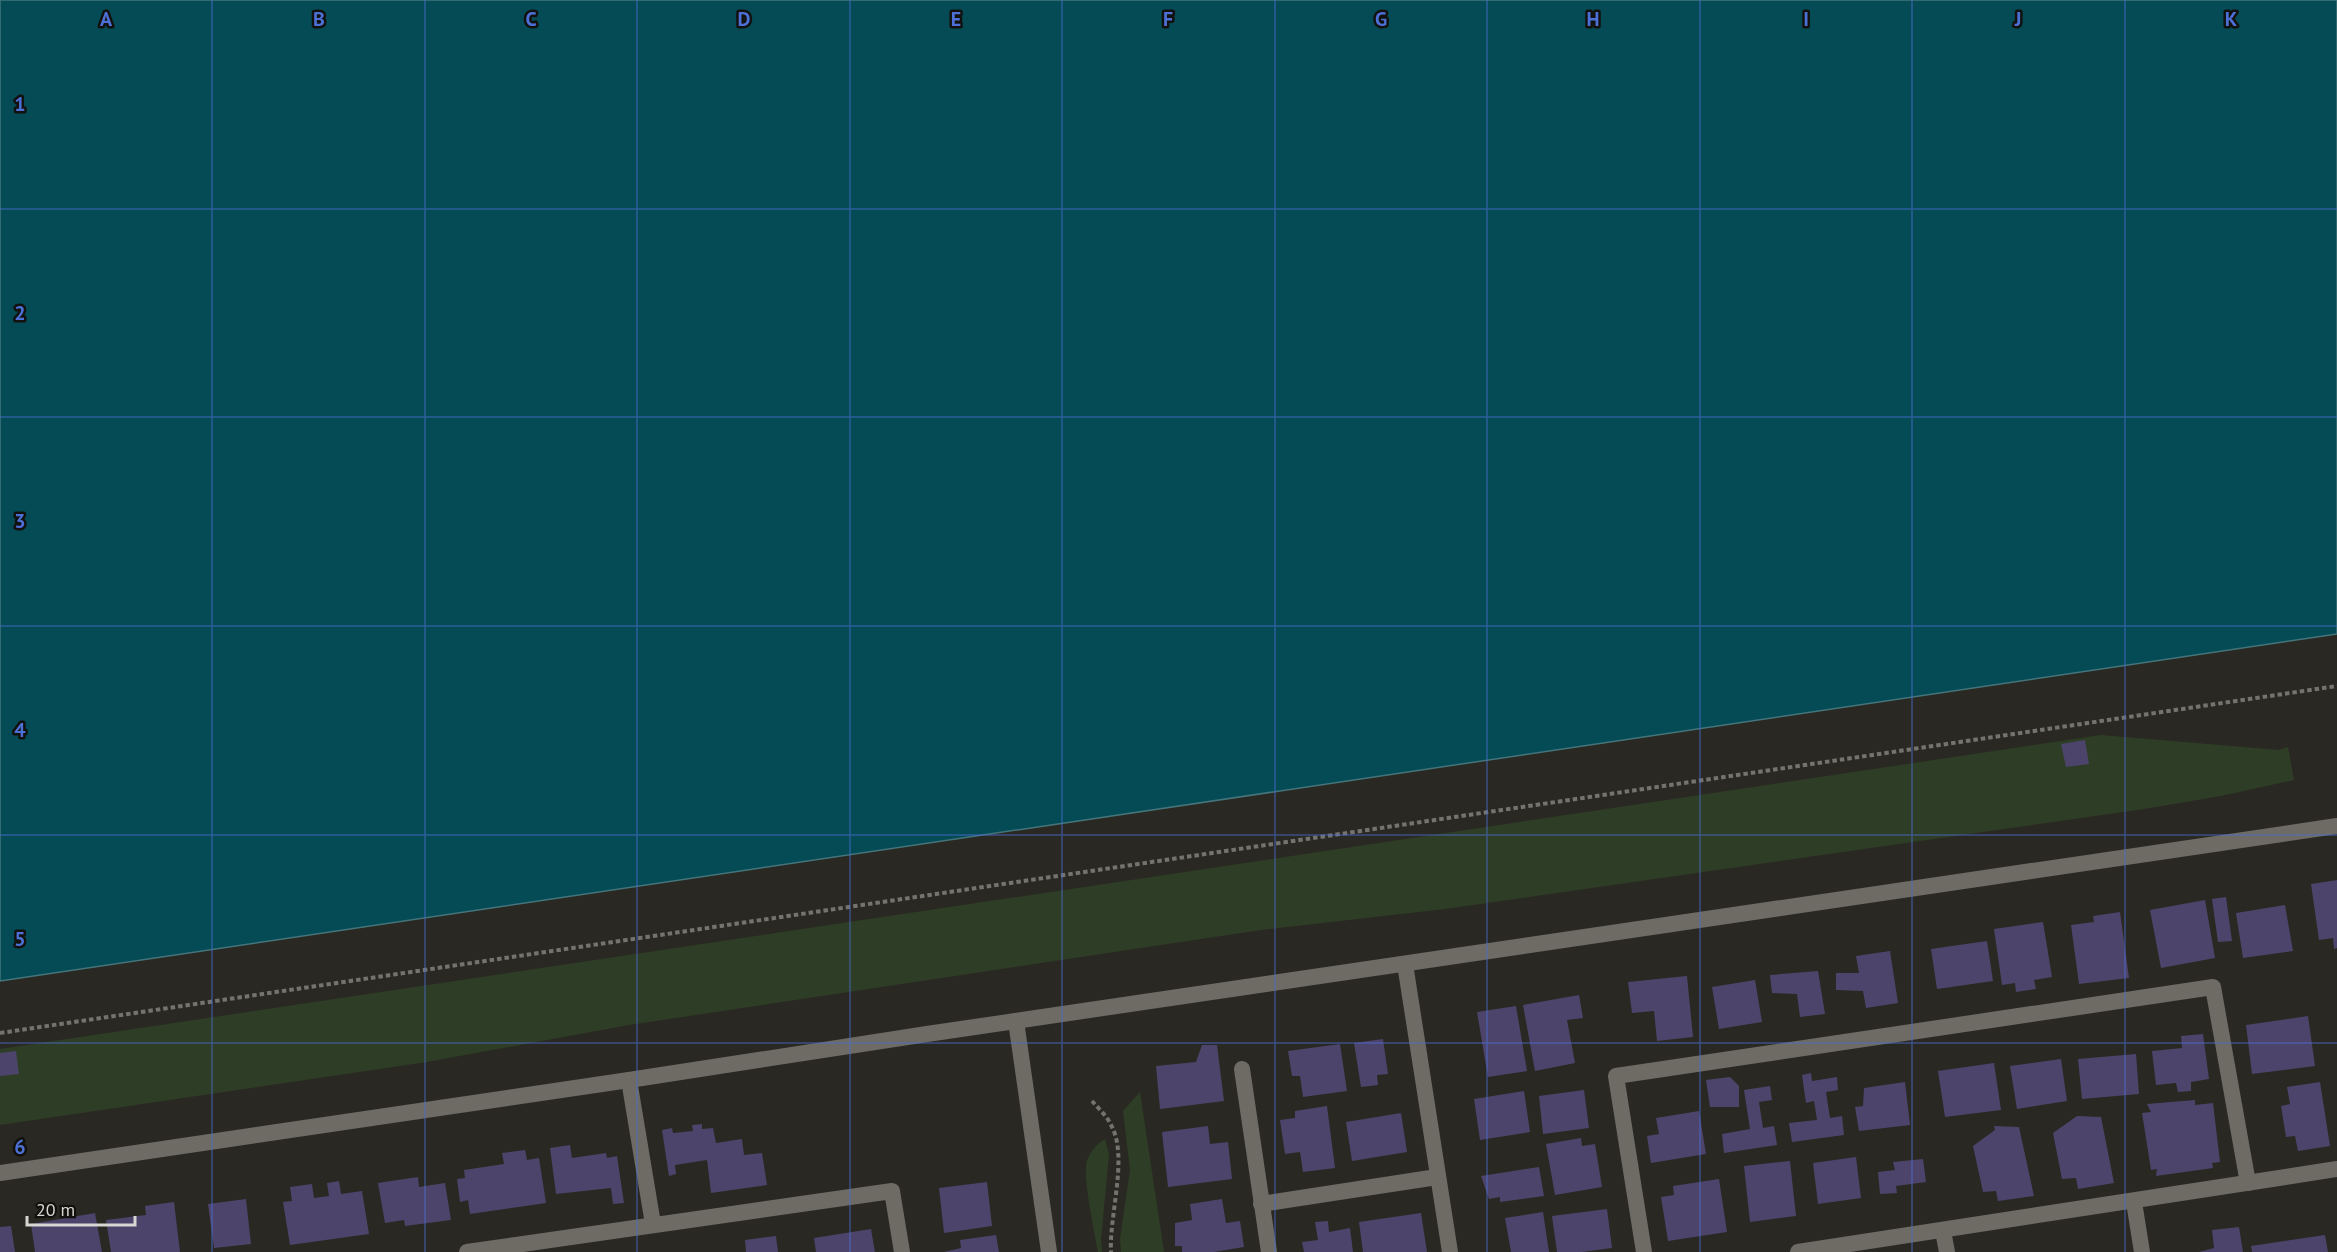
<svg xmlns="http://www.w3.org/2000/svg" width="2337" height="1252" font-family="'PT Sans',sans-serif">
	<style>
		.green { fill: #2e3e26 }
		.water { fill: #054b56; stroke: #44757b; stroke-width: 1.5 }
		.building { fill: #4d446b }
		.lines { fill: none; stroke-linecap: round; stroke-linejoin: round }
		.path { stroke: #74736e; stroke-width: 4; stroke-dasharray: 4.5 3; stroke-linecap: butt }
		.minor { stroke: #6d6b64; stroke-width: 16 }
		.tertiary { stroke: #6d6b64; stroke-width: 16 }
		.grid { fill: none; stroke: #4c70d6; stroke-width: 1.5; stroke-opacity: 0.55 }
		.grid-label { font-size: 20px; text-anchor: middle; font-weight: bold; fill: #4c70d6; stroke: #12110e; stroke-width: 5; stroke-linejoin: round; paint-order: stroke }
	</style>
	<rect width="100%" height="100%" fill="#2a2822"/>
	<!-- green -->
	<g class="green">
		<polygon points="2101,735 2279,750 2288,747 2294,780 2221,796 2144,809 1445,909 1261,930 629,1025 427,1062 0,1125 0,1049"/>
		<polygon points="1140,1092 1164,1252 1121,1252 1120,1239 1130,1170 1123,1111"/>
		<path d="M 1105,1139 L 1109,1154 L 1108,1165 L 1101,1240 L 1102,1252 L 1098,1252 C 1095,1234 1082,1176 1087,1161 C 1089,1153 1098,1143 1105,1139 Z"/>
	</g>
	<!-- water -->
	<polygon class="water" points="0,0 2337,0 2337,634 0,981"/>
	<!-- building -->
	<g class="building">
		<polygon points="2085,740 2089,764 2066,767 2061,744"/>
		<polygon points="2337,880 2337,948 2334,949 2333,938 2319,940 2311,884"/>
		<polygon points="2226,897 2232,941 2218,942 2212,899"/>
		<polygon points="2205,900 2215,958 2161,968 2150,910"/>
		<polygon points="2285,905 2293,951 2243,958 2236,913"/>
		<polygon points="2120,912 2129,978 2079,984 2071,925 2094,922 2093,916"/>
		<polygon points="2043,922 2052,977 2034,980 2036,989 2016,992 2015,983 2002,985 1994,929"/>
		<polygon points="1987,941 1993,981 1937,989 1931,949"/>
		<polygon points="1890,951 1898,1003 1866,1008 1863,991 1836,990 1836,973 1859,973 1856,956"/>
		<polygon points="1818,971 1825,1014 1800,1017 1797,994 1772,993 1770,975"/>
		<polygon points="1687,976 1693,1037 1657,1041 1654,1011 1632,1013 1628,982"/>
		<polygon points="1755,980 1762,1022 1719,1029 1712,987"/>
		<polygon points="1579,995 1583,1018 1567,1020 1575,1063 1535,1071 1523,1005"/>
		<polygon points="1516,1006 1527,1071 1488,1077 1477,1012"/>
		<polygon points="2308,1016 2315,1066 2252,1074 2246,1025"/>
		<polygon points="2203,1034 2209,1079 2191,1082 2191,1091 2178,1092 2176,1083 2156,1085 2152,1051 2182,1048 2181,1036"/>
		<polygon points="1383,1039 1388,1074 1377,1075 1378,1085 1361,1087 1354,1043"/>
		<polygon points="1340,1044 1347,1091 1303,1097 1300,1076 1292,1076 1288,1051"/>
		<polygon points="1202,1045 1217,1045 1224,1101 1160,1109 1156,1066 1196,1062"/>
		<polygon points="16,1051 19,1074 0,1076 0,1053"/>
		<polygon points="2136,1054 2139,1094 2082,1099 2078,1059"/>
		<polygon points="2061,1059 2067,1101 2017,1109 2010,1066"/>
		<polygon points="1994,1063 2001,1110 1945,1117 1938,1071"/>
		<polygon points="1811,1073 1812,1081 1837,1077 1838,1090 1826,1092 1830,1118 1842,1116 1844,1135 1792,1142 1789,1123 1817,1120 1814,1101 1806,1103 1802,1075"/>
		<polygon points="1730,1077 1739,1086 1739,1107 1710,1107 1706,1080"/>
		<polygon points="1905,1082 1910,1125 1859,1131 1855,1107 1863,1106 1864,1088"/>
		<polygon points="2320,1082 2330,1146 2298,1151 2295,1136 2286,1137 2281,1106 2290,1104 2287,1087"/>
		<polygon points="1770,1086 1772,1100 1759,1102 1763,1128 1774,1126 1777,1145 1724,1153 1722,1134 1750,1129 1744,1090"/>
		<polygon points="1584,1090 1589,1128 1543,1134 1539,1096"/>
		<polygon points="1524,1091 1530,1132 1480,1140 1474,1099"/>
		<polygon points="2195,1100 2195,1105 2213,1103 2220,1162 2212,1163 2213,1168 2156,1176 2157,1169 2151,1170 2142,1113 2151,1112 2147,1104"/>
		<polygon points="1327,1106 1335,1168 1303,1172 1300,1152 1285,1154 1280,1120 1295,1118 1295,1111"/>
		<polygon points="1699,1111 1706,1154 1651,1163 1647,1136 1659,1134 1656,1118"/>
		<polygon points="1401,1113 1407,1152 1352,1161 1346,1122"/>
		<polygon points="2077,1116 2101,1117 2114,1183 2078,1189 2076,1178 2062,1179 2053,1133"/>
		<polygon points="702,1124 702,1129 713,1128 716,1143 742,1139 744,1155 762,1153 767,1185 711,1193 707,1160 675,1165 676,1174 669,1176 662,1130 672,1128 673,1133 693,1131 692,1125"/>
		<polygon points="1208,1126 1210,1144 1228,1142 1232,1179 1168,1187 1162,1132"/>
		<polygon points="1994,1126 2019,1127 2034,1196 1998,1201 1996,1191 1983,1192 1973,1146 1995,1130"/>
		<polygon points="1581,1138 1582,1146 1595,1144 1602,1187 1555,1195 1546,1144"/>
		<polygon points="570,1145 572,1158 606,1153 607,1158 617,1156 624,1203 613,1204 611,1188 556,1194 550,1148"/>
		<polygon points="525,1150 527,1160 539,1158 546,1203 470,1214 468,1200 460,1202 457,1179 465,1178 464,1170 504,1164 502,1153"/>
		<polygon points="1856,1157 1861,1198 1818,1204 1813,1163"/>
		<polygon points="1923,1159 1926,1182 1896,1186 1897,1193 1880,1194 1878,1172 1895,1170 1893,1162"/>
		<polygon points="1790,1161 1796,1216 1750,1222 1744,1166"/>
		<polygon points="1539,1167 1544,1196 1500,1202 1500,1197 1489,1199 1481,1176"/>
		<polygon points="418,1177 419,1187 445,1183 451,1220 405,1226 404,1220 385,1223 378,1183"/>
		<polygon points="1719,1179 1727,1232 1668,1241 1661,1197 1674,1195 1673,1186"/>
		<polygon points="339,1181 341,1194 362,1191 369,1234 290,1245 283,1202 292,1201 290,1187 312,1184 314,1198 329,1196 327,1183"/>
		<polygon points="987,1182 992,1226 944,1233 939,1188"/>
		<polygon points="246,1199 251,1244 214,1248 208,1204"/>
		<polygon points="1222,1199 1226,1223 1240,1221 1244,1247 1214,1252 1182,1252 1182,1246 1175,1246 1175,1223 1192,1220 1190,1204"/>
		<polygon points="174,1202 180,1252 111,1252 106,1220 146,1215 145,1206"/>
		<polygon points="1607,1209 1612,1248 1582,1252 1557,1252 1552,1216"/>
		<polygon points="1543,1212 1549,1252 1511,1252 1505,1218"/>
		<polygon points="95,1213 102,1252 35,1252 31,1224"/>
		<polygon points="1421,1213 1427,1252 1363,1252 1359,1222"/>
		<polygon points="1328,1221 1329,1232 1350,1228 1353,1252 1304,1252 1302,1242 1318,1240 1315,1222"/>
		<polygon points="11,1226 15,1252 0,1252 0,1227"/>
		<polygon points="2239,1227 2243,1252 2199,1252 2214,1248 2212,1230"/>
		<polygon points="871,1229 875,1252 816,1252 814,1238"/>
		<polygon points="996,1235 999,1252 944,1252 961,1248 960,1240"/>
		<polygon points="2325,1235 2328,1252 2252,1252 2251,1246"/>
		<polygon points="776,1236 778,1252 746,1252 745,1240"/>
	</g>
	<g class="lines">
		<!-- path -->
		<g class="path">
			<polyline points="0,1033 2337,686"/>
			<path d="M 1092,1101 C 1099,1109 1108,1117 1112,1127 C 1128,1158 1109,1216 1111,1252"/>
		</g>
		<!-- minor -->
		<g class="minor">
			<polyline points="1405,964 1450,1252"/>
			<polyline points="1242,1069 1269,1252"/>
			<polyline points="629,1080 653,1224"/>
			<polyline points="2134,1202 2142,1252"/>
			<polyline points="1261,1204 1437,1177"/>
			<polyline points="1943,1231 1947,1252"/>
			<polyline points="467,1252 892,1191 902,1252"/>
			<polyline points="1644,1252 1616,1076 2213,987 2248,1183"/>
			<polyline points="1798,1252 2337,1169"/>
		</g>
		<!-- tertiary -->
		<g class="tertiary">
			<polyline points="1016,1021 1049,1252"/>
			<polyline points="0,1173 629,1080 927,1034 2337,826"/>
		</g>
	</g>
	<!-- grid -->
	<path class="grid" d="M 212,0 L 212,1252M 425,0 L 425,1252M 637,0 L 637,1252M 850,0 L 850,1252M 1062,0 L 1062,1252M 1275,0 L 1275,1252M 1487,0 L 1487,1252M 1700,0 L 1700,1252M 1912,0 L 1912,1252M 2125,0 L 2125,1252M 0,209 L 2337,209M 0,417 L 2337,417M 0,626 L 2337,626M 0,835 L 2337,835M 0,1043 L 2337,1043"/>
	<g class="grid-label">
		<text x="106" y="26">A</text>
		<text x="319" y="26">B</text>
		<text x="531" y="26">C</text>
		<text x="744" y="26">D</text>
		<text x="956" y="26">E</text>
		<text x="1168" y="26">F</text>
		<text x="1381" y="26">G</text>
		<text x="1593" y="26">H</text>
		<text x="1806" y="26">I</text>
		<text x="2018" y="26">J</text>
		<text x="2231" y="26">K</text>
		<text x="20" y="111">1</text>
		<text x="20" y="320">2</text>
		<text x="20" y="528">3</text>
		<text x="20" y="737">4</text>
		<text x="20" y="946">5</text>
		<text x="20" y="1154">6</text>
	</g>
	<!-- scale -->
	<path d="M27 1216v9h108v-9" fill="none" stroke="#d7d6d2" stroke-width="3"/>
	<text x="36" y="1216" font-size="18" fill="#d7d6d2" stroke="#12110e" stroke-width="4.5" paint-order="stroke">20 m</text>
</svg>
